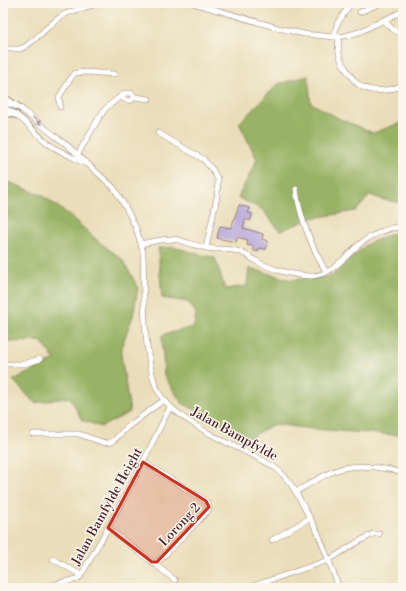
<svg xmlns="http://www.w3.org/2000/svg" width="406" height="591" font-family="'Libre Bodoni',serif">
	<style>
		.green { fill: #c1d173; stroke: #86784f }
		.forest { fill: #98b365; stroke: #716948 }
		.building { fill: #b8a7db }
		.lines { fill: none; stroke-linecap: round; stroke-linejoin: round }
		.minor-casing { stroke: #9a7e72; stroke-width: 6 }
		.major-casing { stroke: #9a7e72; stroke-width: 8 }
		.minor { stroke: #fff; stroke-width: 5 }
		.major { stroke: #fff; stroke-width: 6 }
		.oneway { fill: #ae9aa0 }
		.marked { fill: #c8321e; fill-opacity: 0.2; stroke: #c8321e; stroke-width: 3; stroke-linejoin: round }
		.labels { text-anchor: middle; stroke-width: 3; stroke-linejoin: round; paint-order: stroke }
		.street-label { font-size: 13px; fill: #4a1f2b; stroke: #fbf7ec }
	</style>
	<rect width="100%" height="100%" fill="#fbf7ec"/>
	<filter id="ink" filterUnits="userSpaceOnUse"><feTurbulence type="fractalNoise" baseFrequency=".025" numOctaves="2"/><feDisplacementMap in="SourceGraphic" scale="8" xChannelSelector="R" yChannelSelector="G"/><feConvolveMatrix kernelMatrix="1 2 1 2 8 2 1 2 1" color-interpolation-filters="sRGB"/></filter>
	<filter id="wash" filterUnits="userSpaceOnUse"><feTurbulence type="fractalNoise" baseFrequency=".012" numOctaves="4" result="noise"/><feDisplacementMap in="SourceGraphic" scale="16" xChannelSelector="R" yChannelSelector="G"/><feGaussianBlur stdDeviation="0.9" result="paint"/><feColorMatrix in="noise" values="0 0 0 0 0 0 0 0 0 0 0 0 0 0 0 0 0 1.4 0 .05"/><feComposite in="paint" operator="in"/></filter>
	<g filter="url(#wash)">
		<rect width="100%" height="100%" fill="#eadeba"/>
		<!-- green -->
		<polygon class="green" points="14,110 53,140 51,143"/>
		<!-- forest -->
		<g class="forest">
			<polygon points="308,76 311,103 340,119 373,133 403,122 403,203 384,200 370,195 356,211 312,218 280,231 262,209 238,198 257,159 239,123 278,84"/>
			<polygon points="3,180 42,195 69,215 99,242 122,259 138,287 133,316 123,342 121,355 130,412 101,427 82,420 70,397 35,403 13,380 55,360 41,341 3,342"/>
			<polygon points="403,233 403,434 395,435 313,429 274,424 249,438 182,403 164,376 162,335 194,327 196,313 188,302 162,298 158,248 173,247 215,258 225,289 247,286 249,268 291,280 332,276 367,244 391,234"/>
		</g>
		<g id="blocks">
			<!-- building -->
			<polygon class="building" points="239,205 250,208 248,213 252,214 250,221 245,219 243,228 263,234 262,239 268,241 266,249 259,248 258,252 253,250 253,246 247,245 248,240 237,237 236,242 217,238 220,226 231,228"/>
		</g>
	</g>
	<g filter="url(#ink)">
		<use href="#blocks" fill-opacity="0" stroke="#9a7e72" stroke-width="1"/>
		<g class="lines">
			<defs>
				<g id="minor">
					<polyline points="193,3 278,28 304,34 334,37 345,36 359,32 403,11"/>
					<polyline points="360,12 381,3"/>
					<path d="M 384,20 C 390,27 394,32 403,33"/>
					<polyline points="334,37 337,24 351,3"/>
					<path d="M 339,37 C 337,51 339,59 348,72 C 351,76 354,81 358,84 C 370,94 390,91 403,85"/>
					<path d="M 3,49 L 20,49 L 26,46 C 38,38 48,26 60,17 C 73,9 87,7 102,3"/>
					<polyline points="135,97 149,99"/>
					<path d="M 3,103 L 6,103 L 20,108 L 55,136 L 66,144 L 114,188 L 126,208 L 136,228 L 141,244 L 143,253 C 144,286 143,320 148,353 C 150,365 152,379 158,391 C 171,416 218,439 244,451 C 255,457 268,462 278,470 C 290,480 297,494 304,507 C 308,515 313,523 317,531 C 325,550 332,569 339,588"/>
					<polyline points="60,107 59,97 71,78 75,73 86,72 114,74"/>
					<path d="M 3,108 C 18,111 36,135 50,145 C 61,152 74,158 86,164"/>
					<polyline points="158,133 203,159 212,169 218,179 217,197 206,248"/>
					<path d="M 78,154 L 100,116 L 106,108 L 121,96 L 126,93 L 131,93 L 135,97 C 130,103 125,101 121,96"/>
					<path d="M 296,189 C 300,219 312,247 326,272"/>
					<path d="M 141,244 C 152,242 167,237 178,240 C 188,242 197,247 207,248 C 218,250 230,248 240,252 C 246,254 251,258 256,261 C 269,269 296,276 312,276 C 335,274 344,256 361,243 C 373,234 388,228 403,226"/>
					<polyline points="3,364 24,364 40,359"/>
					<path d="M 33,434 L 79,434 C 86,436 103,444 109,443 C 115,441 119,435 123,431 C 136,420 150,410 164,400"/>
					<path d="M 296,492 C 311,483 327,472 344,468 C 361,464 386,468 403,473"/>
					<polyline points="108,528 152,562 157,562 161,559 208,511 209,507 206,501 143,462"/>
					<polyline points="272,540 310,518"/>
					<polyline points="53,559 81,575"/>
					<polyline points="152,562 175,580"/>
					<polyline points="40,588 77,579 80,577 108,528 143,462 170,407"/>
					<polyline points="247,588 329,560 356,543 373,534 379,534"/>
					<polyline points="386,588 393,588"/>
				</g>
				<g id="major">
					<polyline points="3,97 20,108"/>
					<polyline points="3,114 11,113 16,115"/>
				</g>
			</defs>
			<!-- minor casing -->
			<use href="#minor" class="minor-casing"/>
			<!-- major casing -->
			<use href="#major" class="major-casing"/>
			<!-- minor -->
			<use href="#minor" class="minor"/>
			<!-- major -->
			<use href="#major" class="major"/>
		</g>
		<!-- one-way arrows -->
		<defs><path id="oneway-solid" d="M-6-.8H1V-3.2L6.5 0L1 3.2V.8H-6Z"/></defs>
		<use class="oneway" href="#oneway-solid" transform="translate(37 121) rotate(39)"/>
	</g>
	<!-- marked area -->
	<path class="marked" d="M 143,462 L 206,501 L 209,507 L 157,562 L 152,562 L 108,528 Z"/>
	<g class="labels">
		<!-- street labels -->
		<g class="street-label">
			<text transform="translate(235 433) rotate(29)" y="5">Jalan Bampfylde</text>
			<text transform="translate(106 506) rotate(-61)" y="5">Jalan Bamfylde Height</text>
			<text transform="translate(179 524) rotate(-47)" y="5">Lorong 2</text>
		</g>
	</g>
	<!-- margin -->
	<rect width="406" height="591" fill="none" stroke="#fbf7ec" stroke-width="16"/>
</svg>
